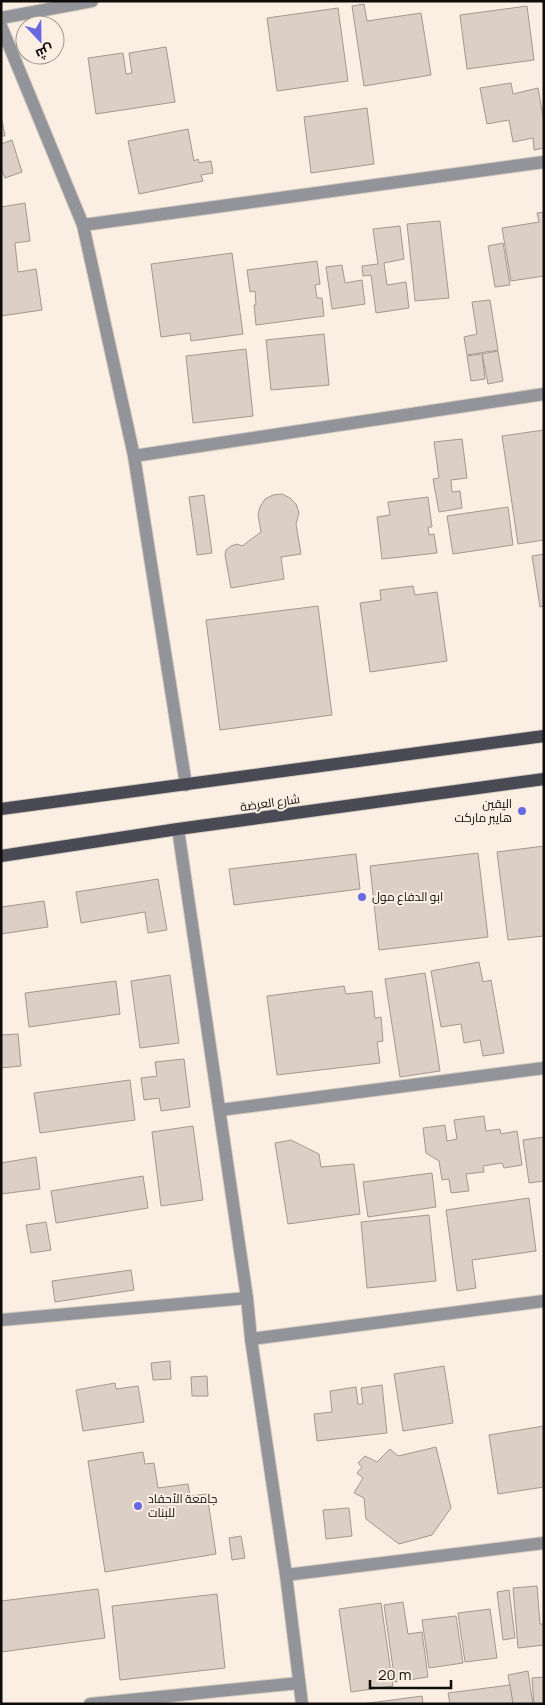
<svg xmlns="http://www.w3.org/2000/svg" width="545" height="1705" font-family="Manrope,Cairo,sans-serif">
	<style>
		.building { fill: #dccfc5; stroke: #a4988e }
		.lines { fill: none; stroke-linecap: round; stroke-linejoin: round }
		.minor-casing { stroke: #d5cbc1; stroke-width: 14 }
		.primary-casing { stroke: #d5cbc1; stroke-width: 14 }
		.minor { stroke: #93949a; stroke-width: 12 }
		.primary { stroke: #494a54; stroke-width: 12 }
		.poi-dot { fill: #6a68e1; stroke: #fbefe4; stroke-width: 2 }
		.labels { text-anchor: middle; stroke-width: 4; stroke-linejoin: round; paint-order: stroke }
		.street-label { font-size: 12px; fill: #0f0b08; stroke: #fbefe4 }
		.poi-label { font-size: 12px; fill: #0f0b08; stroke: #fbefe4; text-anchor: start }
	</style>
	<rect width="100%" height="100%" fill="#fbefe4"/>
	<!-- building -->
	<g class="building">
		<polygon points="364,4 367,21 421,13 431,75 364,86 352,6"/>
		<polygon points="527,6 534,60 467,69 460,15"/>
		<polygon points="338,8 348,81 277,91 267,18"/>
		<polygon points="166,47 175,102 96,114 88,58 123,53 126,74 132,73 129,53"/>
		<polygon points="511,83 513,94 538,88 544,122 544,148 534,150 533,138 513,142 509,120 487,124 480,88"/>
		<polygon points="367,108 374,164 311,173 304,117"/>
		<polygon points="1,116 5,136 1,136"/>
		<polygon points="188,129 194,161 198,159 199,163 211,161 213,173 201,175 203,181 139,194 128,141"/>
		<polygon points="12,140 22,172 5,178 1,168 1,144"/>
		<polygon points="25,203 30,241 15,243 18,272 36,269 42,310 1,316 1,207"/>
		<polygon points="544,212 544,276 511,281 502,228 539,222 537,213"/>
		<polygon points="440,221 449,298 415,301 407,224"/>
		<polygon points="400,226 404,259 384,263 387,285 406,282 409,308 376,313 371,275 363,276 362,266 378,264 373,229"/>
		<polygon points="503,243 510,285 495,287 488,246"/>
		<polygon points="232,253 243,334 191,341 190,333 161,337 151,264"/>
		<polygon points="317,261 320,284 315,285 317,298 322,298 324,316 256,325 254,305 256,305 255,291 250,292 247,270"/>
		<polygon points="342,265 345,283 362,280 365,304 332,309 326,267"/>
		<polygon points="490,300 498,350 467,355 464,337 477,334 472,302"/>
		<polygon points="324,334 329,385 271,390 266,340"/>
		<polygon points="246,349 253,416 193,423 186,356"/>
		<polygon points="498,351 503,381 488,384 482,354"/>
		<polygon points="482,354 485,379 471,381 467,356"/>
		<polygon points="544,430 544,540 518,544 502,436"/>
		<polygon points="462,439 467,478 451,480 452,492 460,491 462,508 439,512 433,479 439,478 434,442"/>
		<polygon points="282,494 290,498 296,504 299,513 296,524 301,554 281,557 284,579 231,588 225,555 226,550 231,546 237,544 242,546 261,532 258,515 260,507 265,499 273,495"/>
		<polygon points="204,495 212,553 197,555 189,497"/>
		<polygon points="428,497 432,527 428,527 429,535 434,534 437,553 382,559 377,517 390,515 388,502"/>
		<polygon points="508,507 513,545 453,554 447,516"/>
		<polygon points="544,554 544,606 540,607 532,556"/>
		<polygon points="413,586 415,595 437,592 447,661 370,672 360,603 381,600 380,590"/>
		<polygon points="318,606 332,715 220,730 206,620"/>
		<polygon points="544,846 544,936 508,940 497,852"/>
		<polygon points="478,853 488,937 379,950 370,866"/>
		<polygon points="356,854 360,889 234,905 229,869"/>
		<polygon points="158,879 167,930 148,933 145,912 81,923 76,892"/>
		<polygon points="44,901 48,927 1,934 1,907"/>
		<polygon points="479,962 483,982 491,980 504,1053 483,1056 480,1040 464,1043 461,1024 441,1027 431,971"/>
		<polygon points="425,973 440,1071 400,1077 385,979"/>
		<polygon points="170,975 179,1043 140,1048 131,981"/>
		<polygon points="116,981 120,1014 29,1027 25,993"/>
		<polygon points="344,986 346,994 372,991 375,1018 381,1017 383,1041 377,1042 380,1063 277,1075 267,996"/>
		<polygon points="18,1034 21,1066 1,1068 1,1035"/>
		<polygon points="184,1059 190,1107 161,1111 159,1098 144,1100 141,1078 157,1076 155,1062"/>
		<polygon points="130,1080 135,1120 40,1133 34,1093"/>
		<polygon points="484,1116 486,1131 500,1129 501,1134 517,1131 522,1165 504,1168 502,1163 483,1166 484,1172 466,1174 469,1191 451,1193 449,1179 442,1180 439,1161 426,1153 423,1128 445,1125 447,1141 457,1139 454,1120"/>
		<polygon points="193,1126 203,1200 161,1206 152,1132"/>
		<polygon points="544,1137 544,1181 529,1183 523,1140"/>
		<polygon points="291,1140 319,1154 321,1167 354,1164 360,1214 288,1224 275,1143"/>
		<polygon points="36,1157 40,1189 1,1194 1,1163"/>
		<polygon points="432,1173 436,1207 368,1217 363,1182"/>
		<polygon points="143,1176 148,1208 56,1223 51,1191"/>
		<polygon points="529,1198 536,1251 472,1260 476,1288 457,1291 446,1210"/>
		<polygon points="429,1215 436,1281 367,1288 361,1222"/>
		<polygon points="46,1222 51,1250 31,1253 26,1225"/>
		<polygon points="131,1270 134,1290 55,1302 52,1281"/>
		<polygon points="170,1361 171,1379 153,1380 151,1363"/>
		<polygon points="444,1366 453,1423 403,1431 394,1374"/>
		<polygon points="207,1376 208,1396 192,1396 191,1377"/>
		<polygon points="115,1383 116,1389 138,1386 144,1422 83,1431 76,1390"/>
		<polygon points="382,1385 387,1433 317,1441 314,1414 332,1412 330,1391 356,1387 358,1404 363,1404 361,1388"/>
		<polygon points="544,1426 544,1487 498,1494 489,1435"/>
		<polygon points="436,1447 451,1508 432,1535 399,1544 366,1519 364,1498 354,1493 363,1478 357,1473 362,1467 358,1463 365,1456 377,1462 390,1449 398,1456"/>
		<polygon points="143,1452 145,1464 154,1463 158,1488 188,1484 190,1496 207,1494 216,1554 105,1572 88,1461"/>
		<polygon points="349,1508 352,1536 326,1539 323,1510"/>
		<polygon points="241,1536 245,1558 232,1560 229,1538"/>
		<polygon points="537,1586 540,1624 544,1624 544,1645 518,1648 513,1588"/>
		<polygon points="98,1589 105,1638 1,1652 1,1601"/>
		<polygon points="509,1590 515,1638 503,1640 497,1592"/>
		<polygon points="217,1594 225,1668 120,1680 112,1606"/>
		<polygon points="403,1602 408,1634 422,1632 428,1677 395,1682 384,1605"/>
		<polygon points="381,1603 393,1686 351,1692 339,1609"/>
		<polygon points="490,1609 497,1658 465,1662 458,1613"/>
		<polygon points="456,1616 463,1663 429,1668 422,1620"/>
		<polygon points="528,1671 533,1704 513,1704 508,1675"/>
		<polygon points="544,1677 544,1704 534,1704 532,1678"/>
		<polygon points="510,1685 513,1704 450,1704 448,1693"/>
		<polygon points="422,1696 423,1704 362,1704"/>
	</g>
	<g class="lines">
		<defs>
			<g id="minor">
				<polyline points="1,18 92,1"/>
				<polyline points="1,26 83,225 134,456 186,785"/>
				<polyline points="83,225 544,162"/>
				<polyline points="134,456 544,394"/>
				<polyline points="178,829 247,1298 251,1339 286,1575 302,1704"/>
				<polyline points="220,1110 544,1068"/>
				<polyline points="1,1320 247,1298"/>
				<polyline points="251,1339 544,1301"/>
				<polyline points="286,1575 544,1543"/>
				<polyline points="90,1704 299,1683"/>
			</g>
			<g id="primary">
				<polyline points="1,809 544,736"/>
				<polyline points="1,856 178,829 544,779"/>
			</g>
		</defs>
		<!-- minor casing -->
		<use href="#minor" class="minor-casing"/>
		<!-- primary casing -->
		<use href="#primary" class="primary-casing"/>
		<!-- minor -->
		<use href="#minor" class="minor"/>
		<!-- primary -->
		<use href="#primary" class="primary"/>
	</g>
	<!-- markers -->
	<g class="poi-dot">
		<circle cx="522" cy="811" r="5"/>
		<circle cx="362" cy="897" r="5"/>
		<circle cx="138" cy="1506" r="5"/>
	</g>
	<g class="labels">
		<!-- street labels -->
		<g class="street-label">
			<text transform="translate(270 803) rotate(-8)" y="4">شارع العرضة</text>
		</g>
		<!-- poi labels -->
		<g class="poi-label">
			<text x="512" y="808" text-anchor="end">اليقين<tspan x="512" dy="14">هايبر ماركت</tspan></text>
			<text x="372" y="901">ابو الدفاع مول</text>
			<text x="148" y="1503">جامعة الأحفاد<tspan x="148" dy="14">للبنات</tspan></text>
		</g>
	</g>
	<!-- border -->
	<rect width="545" height="1705" fill="none" stroke="#0f0b08" stroke-width="5"/>
	<!-- north arrow -->
	<g transform="translate(40 40) rotate(158)"><circle r="24" fill="#fbefe4" stroke="#9d948c"/>
	<path d="M0-4L9 19L0 12L-9 19Z" fill="#6a68e1"/>
	<text y="-8" font-size="14" font-weight="bold" text-anchor="middle" fill="#0f0b08">ش</text>
	</g>
	<!-- scale -->
	<path d="M370 1680v8h81v-8" fill="none" stroke="#0f0b08" stroke-width="2.5"/>
	<text x="378" y="1680" font-size="15" fill="#0f0b08" stroke="#fbefe4" stroke-width="4" paint-order="stroke">20 m</text>
</svg>
